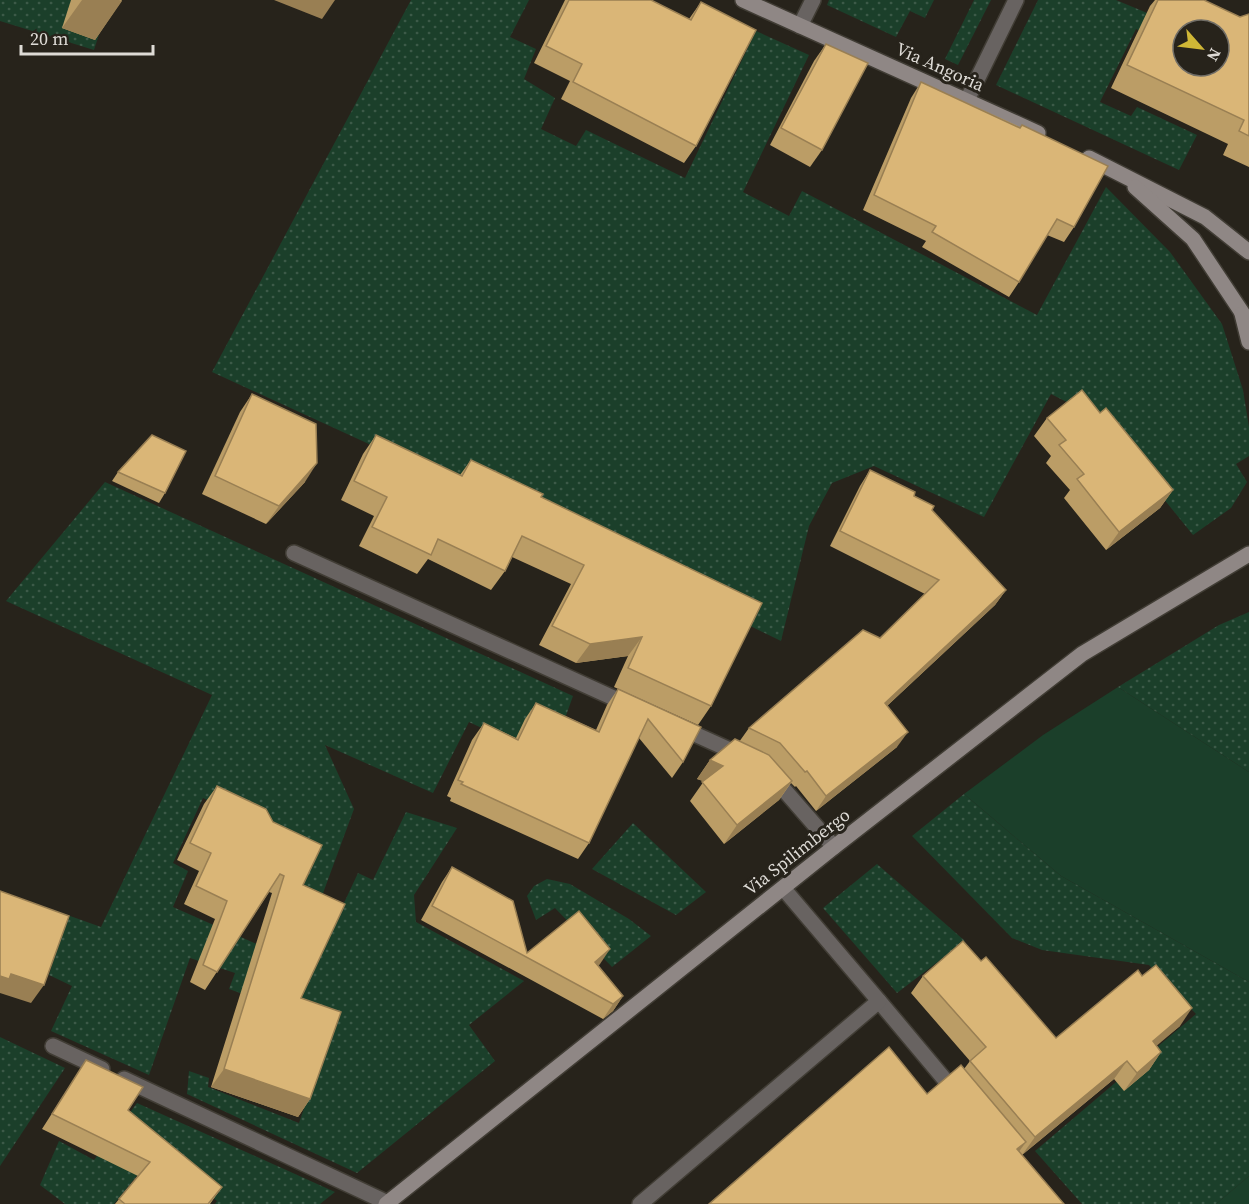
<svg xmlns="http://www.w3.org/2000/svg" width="1249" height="1204" font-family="'Source Serif 4',serif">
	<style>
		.grass { fill: #1b3f2a }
		.park { fill: url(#park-dots) }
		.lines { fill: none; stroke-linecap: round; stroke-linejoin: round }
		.lane-casing { stroke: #413d35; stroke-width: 18 }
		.secondary-casing { stroke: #413d35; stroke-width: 18 }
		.lane { stroke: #686361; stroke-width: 15 }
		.secondary { stroke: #8f8785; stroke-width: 15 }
		.wall { fill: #bb9d66 }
		.shaded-wall { fill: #997f53 }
		.building { fill: #dab677; stroke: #997f53; stroke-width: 1.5; fill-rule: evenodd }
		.labels { text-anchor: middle; stroke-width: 6; stroke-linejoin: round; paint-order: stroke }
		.street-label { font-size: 18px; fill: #dedbd6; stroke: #27231b }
	</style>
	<defs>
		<pattern id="park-dots" width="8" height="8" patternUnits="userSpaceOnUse" patternTransform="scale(1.5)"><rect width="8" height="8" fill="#1b3f2a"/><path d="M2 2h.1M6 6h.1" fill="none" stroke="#3c5a48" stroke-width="1.8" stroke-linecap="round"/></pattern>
	</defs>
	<rect width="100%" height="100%" fill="#27231b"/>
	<!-- grass -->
	<g class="grass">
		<polygon points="1118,687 1249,772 1249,982 1061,876 964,794 1043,735"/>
		<polygon points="1249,1176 1249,1204 1216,1204"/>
	</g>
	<!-- park -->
	<g class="park">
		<polygon points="0,0 110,0 94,50 0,21"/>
		<polygon points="411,0 529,0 510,37 536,49 524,79 555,98 541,129 576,146 586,130 685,178 756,31 809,55 743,192 789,216 802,191 1037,315 1106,187 1170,252 1222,324 1243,390 1249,427 1249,456 1236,464 1247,482 1231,508 1193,535 1098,418 1051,394 984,517 874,466 832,483 809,526 781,641 530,518 212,372"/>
		<polygon points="829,0 934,0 925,18 910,11 896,37 827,5"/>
		<polygon points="974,0 991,0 958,65 945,59"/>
		<polygon points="1038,0 1116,0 1188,30 1183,30 1183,49 1136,29 1100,102 1131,116 1137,107 1197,135 1179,170 996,85"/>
		<polygon points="105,482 573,696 550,760 469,722 433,793 325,745 354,809 319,904 297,899 314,861 257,823 203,798 173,863 188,871 173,907 313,969 358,873 373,880 406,812 457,828 414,895 416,922 524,981 469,1025 495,1061 357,1173 187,1094 189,1071 209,1078 208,1087 299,1123 332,1026 229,989 235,973 190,958 149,1075 51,1031 72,986 49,975 63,930 0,891 101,927 212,695 6,601"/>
		<polygon points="1249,612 1249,772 1118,687 1219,625"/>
		<polygon points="964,794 1061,876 1249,982 1249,1176 1216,1204 1082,1204 1035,1151 1196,1014 1149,965 1042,950 1012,938 912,836"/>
		<polygon points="633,823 706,892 676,915 592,869"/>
		<polygon points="877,864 965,941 897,993 823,908"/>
		<polygon points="547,879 570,884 629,919 651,936 612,967 555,908 536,920 527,896 534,886"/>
		<polygon points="0,1037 65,1068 0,1166"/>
		<polygon points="137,1103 335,1192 320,1204 215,1204 217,1201 157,1151 114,1204 65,1204 40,1185 59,1141 94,1160"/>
	</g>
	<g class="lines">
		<defs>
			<g id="lane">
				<polyline points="800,26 813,0"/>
				<polyline points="967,100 1016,0"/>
				<polyline points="294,553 629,705"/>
				<polyline points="679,727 741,755"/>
				<polyline points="773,777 834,847"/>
				<polyline points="879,1001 956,1093"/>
				<polyline points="53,1046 102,1069"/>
				<polyline points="124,1079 390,1204"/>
				<polyline points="640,1204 879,1001 783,888"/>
			</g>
			<g id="secondary">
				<polyline points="743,0 1038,133"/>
				<polyline points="1089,158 1205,217 1249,252"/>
				<polyline points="1135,187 1193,239 1249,323"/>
				<polyline points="1242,314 1249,342"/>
				<polyline points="386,1204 834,847 1082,654 1249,554"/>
			</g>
		</defs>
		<!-- lane casing -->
		<use href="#lane" class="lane-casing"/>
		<!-- secondary casing -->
		<use href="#secondary" class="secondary-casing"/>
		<!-- lane -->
		<use href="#lane" class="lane"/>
		<!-- secondary -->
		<use href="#secondary" class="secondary"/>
	</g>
	<!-- wall -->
	<g class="wall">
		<polygon points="71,0 122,0 95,40 62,28"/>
		<polygon points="565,0 651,0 689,19 701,2 696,146 684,163 561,99 570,81 534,63"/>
		<polygon points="1155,0 1204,0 1240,17 1249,14 1249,167 1223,155 1228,144 1111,88 1150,6"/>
		<polygon points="826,44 822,150 810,167 770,145 814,61"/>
		<polygon points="921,82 1020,127 1022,125 1074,227 1064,242 1047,235 1019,282 1009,297 922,247 926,241 863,210 911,98"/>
		<polygon points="252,394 305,482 266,524 202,494 240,412"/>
		<polygon points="1100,413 1173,490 1160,508 1106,550 1064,498 1070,490 1046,463 1051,456 1034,436 1047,418"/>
		<polygon points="376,435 460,475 471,460 541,497 711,706 698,725 614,687 628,656 576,663 539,645 571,584 512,557 505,571 491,590 428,559 417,574 359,546 374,516 341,500 363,454"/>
		<polygon points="870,470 914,496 932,510 1006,590 995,605 887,706 897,747 816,811 796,786 795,787 791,783 779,800 724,844 690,801 704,781 697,779 710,760 739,742 749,728 880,638 925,594 830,546 860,486"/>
		<polygon points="118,472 165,493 159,503 112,481"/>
		<polygon points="618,689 701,727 683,762 672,778 639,738 589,843 578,859 450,801 451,798 447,796 472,740 484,723 516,738 525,719 536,703 596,730 607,705"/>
		<polygon points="217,786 303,885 301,998 310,1099 298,1117 211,1087 272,893 269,892 205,990 190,982 215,919 184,904 199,871 177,860 204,804"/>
		<polygon points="452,867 527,953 600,964 598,965 623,996 613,1011 603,1019 421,920 442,882"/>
		<polygon points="981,961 1056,1038 1180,1026 1156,1045 1161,1052 1149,1070 1124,1091 1114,1079 1022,1155 1019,1151 927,1094 964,1069 970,1061 911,993 923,976"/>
		<polygon points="86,1060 128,1110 222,1187 210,1204 115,1204 138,1176 42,1129"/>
	</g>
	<!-- shaded-wall -->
	<g class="shaded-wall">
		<polygon points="82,0 119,0 122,1 95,40 62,28"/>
		<polygon points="274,0 335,0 322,19"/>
		<polygon points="317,463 305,482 266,524 279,506"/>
		<polygon points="1173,490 1160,508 1106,550 1119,532"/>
		<polygon points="1006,590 995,605 874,718 885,703"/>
		<polygon points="642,637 628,656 576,663 590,644"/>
		<polygon points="908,732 897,747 816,811 826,796"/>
		<polygon points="710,760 723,766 710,784 697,779"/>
		<polygon points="792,781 779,800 724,844 737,825"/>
		<polygon points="610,949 600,964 584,977 595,962"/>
		<polygon points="11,974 44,985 31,1003 0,993 0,976"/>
		<polygon points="623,996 613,1011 603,1019 613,1004"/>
		<polygon points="1192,1008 1180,1026 1141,1059 1153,1041"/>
		<polygon points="1161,1052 1149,1070 1124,1091 1137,1073"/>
		<polygon points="1127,1061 1114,1079 1022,1155 1035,1137"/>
		<polygon points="224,1069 310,1099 298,1117 211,1087"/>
		<polygon points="1026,1142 1007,1168 1017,1149"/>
	</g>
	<!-- building -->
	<g class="building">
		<polygon points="569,0 651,0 691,20 701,2 756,30 696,146 573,82 582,64 546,46"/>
		<path d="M 1158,0 L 1204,0 L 1240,17 L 1249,14 L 1249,136 L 1239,131 L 1244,120 L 1127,65 ZM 1183,30 L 1219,30 L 1219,66 L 1183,66 Z"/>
		<polygon points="826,44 868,63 822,150 781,128"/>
		<polygon points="921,82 1020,128 1022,125 1108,166 1074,227 1057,219 1019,282 932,232 936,226 874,195"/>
		<polygon points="1082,390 1100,413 1106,408 1173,490 1119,532 1077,479 1084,474 1059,445 1066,440 1047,418"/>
		<polygon points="252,394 316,424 317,463 279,506 215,476"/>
		<polygon points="152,435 186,451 165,493 118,472"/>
		<polygon points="376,435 462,476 471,460 543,494 541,497 762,603 711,706 628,668 642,637 590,644 552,626 584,565 522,536 505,571 438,539 431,555 372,527 387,497 354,481"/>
		<polygon points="870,470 915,492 914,496 934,506 932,510 1006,590 885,703 908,732 826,796 807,771 805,772 780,743 749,728 863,630 880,638 939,580 840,531"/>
		<polygon points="618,689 701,727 683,762 648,719 589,843 461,784 463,782 458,780 484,723 518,740 536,703 599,732"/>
		<polygon points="735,739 769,755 792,781 737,825 702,782 723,766 710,760"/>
		<polygon points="217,786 266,809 273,822 322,845 303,885 345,904 301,998 341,1012 310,1099 224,1069 284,876 280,874 217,972 203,965 227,901 196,886 211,853 190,843"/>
		<polygon points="452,867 513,901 527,953 579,911 610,949 595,962 623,996 613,1004 432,906"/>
		<polygon points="0,891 69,916 44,985 11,974 9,979 0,976"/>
		<polygon points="963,941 981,961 986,957 1056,1038 1138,970 1142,976 1156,965 1192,1008 1153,1041 1161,1052 1137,1073 1127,1061 1035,1137 970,1061 986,1047 923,976"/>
		<polygon points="889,1047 927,1094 961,1065 1026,1142 1017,1149 1064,1204 709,1204"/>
		<polygon points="86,1060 143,1087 128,1110 222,1187 208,1204 125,1204 119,1199 150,1162 52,1114"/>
	</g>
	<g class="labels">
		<!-- street labels -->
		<g class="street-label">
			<text transform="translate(940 67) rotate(24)" y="6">Via Angoria</text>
			<text transform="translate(797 852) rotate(-38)" y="6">Via Spilimbergo</text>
		</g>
	</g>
	<!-- north arrow -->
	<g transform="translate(1201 48) rotate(118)"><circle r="28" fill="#27231b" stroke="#706d66" stroke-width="1.5"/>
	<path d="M0-4.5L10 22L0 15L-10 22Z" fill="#d0b736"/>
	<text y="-9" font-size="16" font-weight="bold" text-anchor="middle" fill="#dedbd6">N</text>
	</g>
	<!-- scale -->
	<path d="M21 45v9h132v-9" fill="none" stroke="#dedbd6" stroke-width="3"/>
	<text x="30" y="45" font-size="18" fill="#dedbd6" stroke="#27231b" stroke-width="4.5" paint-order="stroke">20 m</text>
</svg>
